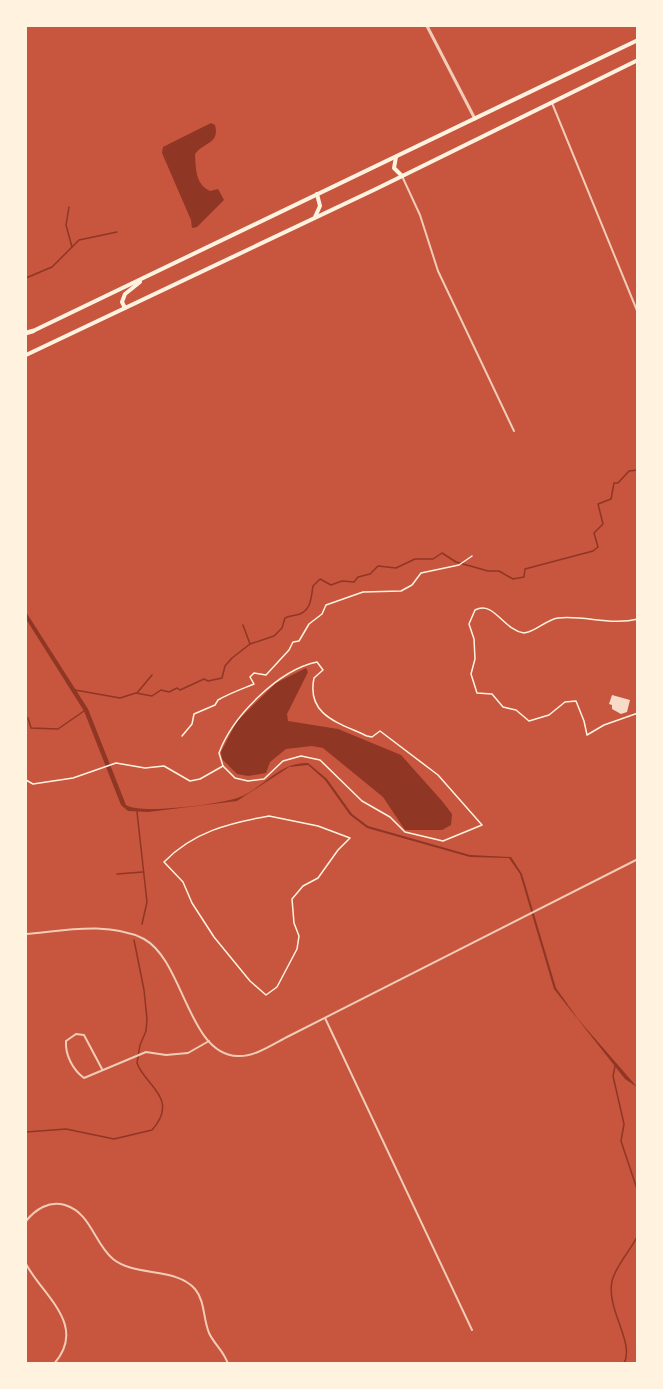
<svg xmlns="http://www.w3.org/2000/svg" width="663" height="1389" font-family="Poppins,sans-serif">
	<style>
		.water { fill: #8f3625 }
		.lines { fill: none; stroke-linecap: round; stroke-linejoin: round }
		.stream { stroke: #8f3625; stroke-width: 1.5 }
		.building { fill: #f7dbc8 }
		.path { stroke: #fff3e0; stroke-width: 1.5 }
		.minor { stroke: #f1ccb7; stroke-width: 2 }
		.tertiary { stroke: #f1ccb7; stroke-width: 3 }
		.primary { stroke: #fff3e0; stroke-width: 4 }
		.motorway { stroke: #fff3e0; stroke-width: 4.5 }
	</style>
	<rect width="100%" height="100%" fill="#c8553d"/>
	<!-- water -->
	<g class="water">
		<path d="M 211,123 L 215,125 C 220,144 204,142 195,154 C 196,168 195,184 210,191 L 218,189 L 224,200 L 197,227 L 192,228 L 191,220 L 162,153 L 163,147 Z"/>
		<path d="M 26,612 L 88,709 L 126,805 C 139,815 223,804 240,797 C 264,787 280,762 308,763 L 327,779 L 352,814 L 368,826 L 470,855 L 511,857 L 522,874 L 556,988 L 578,1019 L 637,1087 L 625,1079 L 554,989 L 520,874 L 509,858 L 470,857 L 367,828 L 350,815 L 325,780 L 308,765 L 289,767 L 237,801 L 148,812 L 128,811 L 121,805 L 84,711 L 26,619 Z"/>
		<polygon points="306,668 308,672 287,714 288,721 338,729 401,755 442,801 452,814 451,825 442,830 405,830 383,797 323,748 312,746 286,749 270,762 266,773 248,776 237,774 222,759 221,752 237,721 276,683"/>
	</g>
	<g class="lines">
		<!-- stream -->
		<g class="stream">
			<polyline points="69,207 66,225 72,247"/>
			<polyline points="26,278 52,267 79,240 117,232"/>
			<polyline points="243,625 250,644"/>
			<path d="M 75,690 L 120,698 L 136,693 L 152,696 L 161,690 L 169,692 L 177,688 L 180,690 L 204,679 L 208,681 L 222,678 L 225,666 L 232,658 L 250,644 L 274,636 L 282,628 L 285,618 C 291,615 295,616 300,614 C 312,609 311,596 313,586 L 320,579 L 331,585 L 342,581 L 354,582 L 358,577 L 370,574 L 378,566 L 396,568 L 415,559 L 433,559 L 442,553 L 456,562 L 488,571 L 499,571 L 513,579 L 524,577 L 525,569 L 593,551 L 598,547 L 594,533 L 603,524 L 598,504 L 611,499 L 614,483 L 618,483 L 629,471 L 638,470"/>
			<polyline points="137,693 152,675"/>
			<polyline points="28,718 31,728 58,729 84,711"/>
			<polyline points="137,812 147,902 142,924"/>
			<polyline points="117,874 143,872"/>
			<polyline points="615,1066 613,1076 624,1124 621,1141 638,1192"/>
			<path d="M 26,1132 L 66,1129 L 114,1139 L 152,1130 C 180,1098 145,1086 137,1063 L 140,1045 L 146,1031 L 147,1019 L 144,990 L 134,940"/>
			<path d="M 624,1364 C 635,1342 606,1310 612,1281 C 616,1265 631,1250 638,1235"/>
		</g>
	</g>
	<!-- building -->
	<polygon class="building" points="612,695 630,700 627,712 621,714 612,709 612,705 609,704"/>
	<g class="lines">
		<!-- path -->
		<g class="path">
			<path d="M 638,619 C 611,626 585,615 558,618 C 545,620 536,632 524,633 C 503,630 494,600 475,610 L 469,624 L 474,639 L 475,659 L 471,674 L 477,693 L 492,694 L 503,707 L 516,710 L 529,721 L 549,715 L 565,702 L 576,701 L 584,721 L 587,735 L 604,725 L 638,713"/>
			<path d="M 317,662 L 323,670 L 314,678 C 306,716 340,723 367,736 L 372,737 L 380,731 L 438,775 L 482,825 L 443,841 L 405,832 L 390,817 L 362,801 L 320,760 L 301,756 L 283,761 L 264,779 L 248,781 L 235,778 L 223,766 L 219,753 C 232,717 278,670 317,662 Z"/>
			<path d="M 182,736 L 192,724 L 194,714 L 215,705 L 218,700 C 230,693 242,689 254,684 L 250,677 L 254,673 L 266,675 L 289,650 L 293,642 L 299,641 L 309,624 L 322,614 L 326,605 L 363,592 L 401,591 L 412,585 L 421,573 L 459,565 L 472,556"/>
			<polyline points="26,780 33,784 73,778 116,763 145,768 164,766 190,781 200,779 223,766"/>
			<path d="M 269,816 L 318,826 L 350,838 L 338,850 L 318,878 L 303,886 L 292,899 L 294,923 L 299,936 L 297,949 L 277,987 L 266,995 L 250,981 L 214,937 L 192,903 L 183,882 L 164,862 C 193,832 229,823 269,816 Z"/>
		</g>
		<!-- minor -->
		<g class="minor">
			<polyline points="552,103 638,313"/>
			<polyline points="402,176 420,215 438,271 514,431"/>
			<path d="M 26,934 C 62,931 109,921 144,939 C 184,961 188,1055 238,1056 C 255,1057 273,1044 289,1036 L 638,859"/>
			<polyline points="325,1018 472,1330"/>
			<path d="M 102,1069 L 84,1035 L 76,1034 L 66,1041 C 65,1055 73,1070 84,1078 L 146,1052 L 166,1055 L 188,1053 L 209,1041"/>
			<path d="M 26,1221 C 35,1210 49,1200 65,1205 C 91,1213 94,1243 113,1259 C 135,1277 176,1267 195,1289 C 205,1301 203,1318 209,1333 C 214,1344 224,1351 228,1364"/>
			<path d="M 26,1264 C 43,1296 88,1325 54,1364"/>
		</g>
		<!-- tertiary -->
		<polyline class="tertiary" points="427,26 475,119"/>
		<!-- primary -->
		<g class="primary">
			<polyline points="396,157 394,168 402,176"/>
			<polyline points="315,217 320,206 317,194"/>
			<polyline points="125,308 122,302 125,294 140,282"/>
			<polyline points="33,331 638,40"/>
			<polyline points="26,355 378,188 638,60"/>
		</g>
		<!-- motorway -->
		<polyline class="motorway" points="26,333 33,331"/>
	</g>
	<!-- border -->
	<rect width="663" height="1389" fill="none" stroke="#fff3e0" stroke-width="54"/>
</svg>
